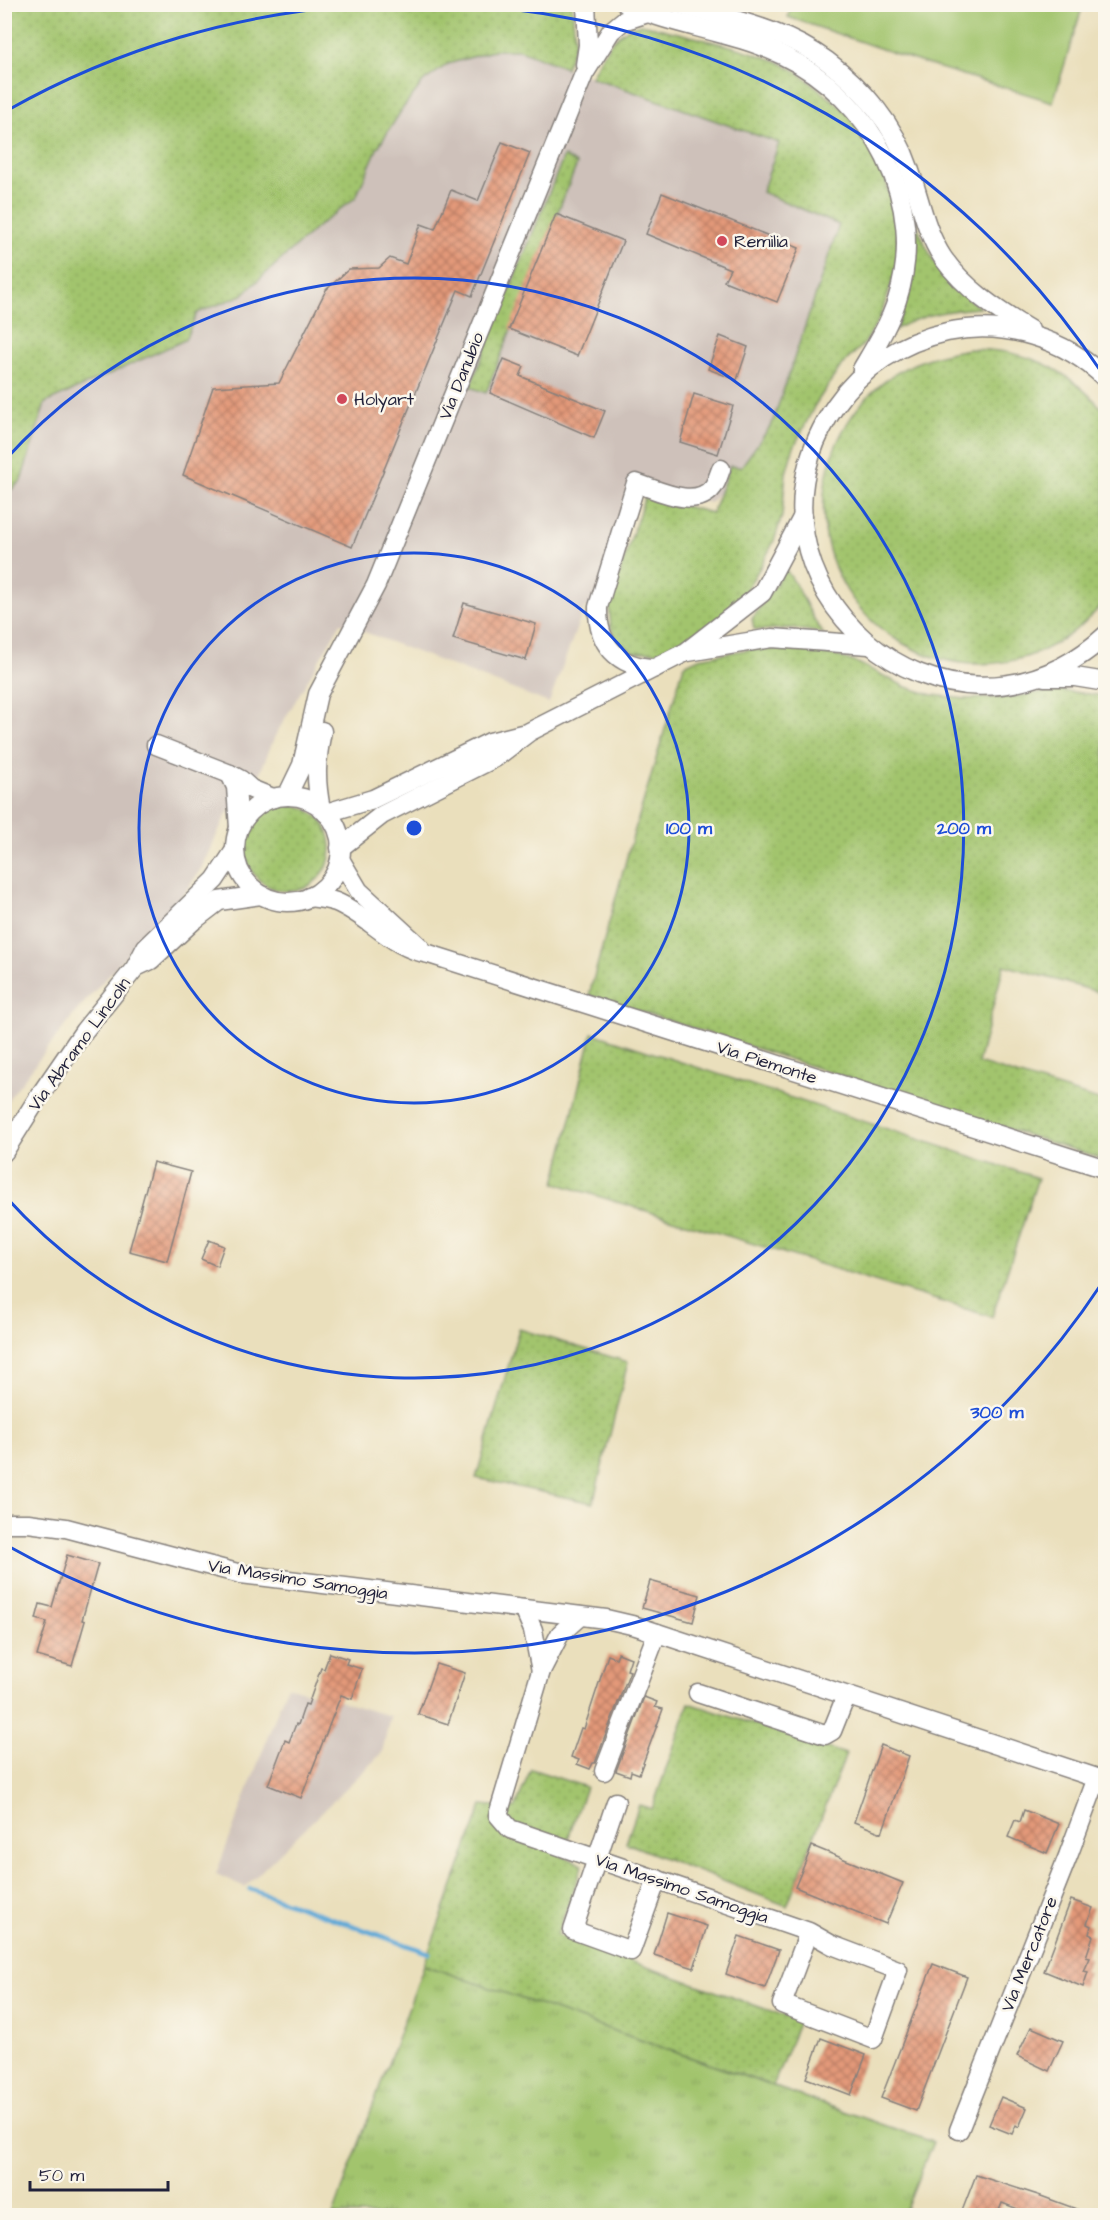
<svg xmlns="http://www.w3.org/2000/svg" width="1110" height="2220" font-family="'Architects Daughter',sans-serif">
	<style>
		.industrial { fill: #cec1ba }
		.grass { fill: url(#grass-dots); stroke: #627354; stroke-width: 1.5 }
		.park { fill: url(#park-tufts); stroke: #627354; stroke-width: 1.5 }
		.pitch { fill: #a2c46d; stroke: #627354; stroke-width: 1.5 }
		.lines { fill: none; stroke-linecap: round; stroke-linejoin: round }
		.stream { stroke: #5ea9d7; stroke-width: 5 }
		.building { fill: url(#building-cross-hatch) }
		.minor-casing { stroke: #86807c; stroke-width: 21 }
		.minor { stroke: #fff; stroke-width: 18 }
		.ring { fill: none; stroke: #1d4ed8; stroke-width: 3 }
		.poi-dot { fill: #d1495b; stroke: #fbf7ec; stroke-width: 2 }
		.labels { text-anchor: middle; stroke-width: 5; stroke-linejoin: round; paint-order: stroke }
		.poi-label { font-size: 18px; fill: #22223b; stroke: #fbf7ec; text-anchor: start }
		.street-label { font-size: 18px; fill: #22223b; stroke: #fbf7ec }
		.centre { fill: #1d4ed8; stroke: #fbf7ec; stroke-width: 3 }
		.ring-label { font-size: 18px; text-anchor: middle; font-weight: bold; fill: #1d4ed8; stroke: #fbf7ec; stroke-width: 5; stroke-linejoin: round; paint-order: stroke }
	</style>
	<defs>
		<pattern id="grass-dots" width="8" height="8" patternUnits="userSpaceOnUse" patternTransform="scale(1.5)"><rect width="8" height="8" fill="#a2c46d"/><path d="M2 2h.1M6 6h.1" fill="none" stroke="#8ba85f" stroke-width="1.8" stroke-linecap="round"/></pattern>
		<pattern id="park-tufts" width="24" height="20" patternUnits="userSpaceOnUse" patternTransform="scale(1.5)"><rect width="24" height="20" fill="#a2c46d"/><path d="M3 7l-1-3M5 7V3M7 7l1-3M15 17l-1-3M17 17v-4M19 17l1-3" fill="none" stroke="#8ba85f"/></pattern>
		<pattern id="building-cross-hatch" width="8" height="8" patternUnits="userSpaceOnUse" patternTransform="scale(1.5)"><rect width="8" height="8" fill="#e39979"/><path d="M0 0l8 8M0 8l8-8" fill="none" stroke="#b87c64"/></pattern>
	</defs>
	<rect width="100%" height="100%" fill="#fbf7ec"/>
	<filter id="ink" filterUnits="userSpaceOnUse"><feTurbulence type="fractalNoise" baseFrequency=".0167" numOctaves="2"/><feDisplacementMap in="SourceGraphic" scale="12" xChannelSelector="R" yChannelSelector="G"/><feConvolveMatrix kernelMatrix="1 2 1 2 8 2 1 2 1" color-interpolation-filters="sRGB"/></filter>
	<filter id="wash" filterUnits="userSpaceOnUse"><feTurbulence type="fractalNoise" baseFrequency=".008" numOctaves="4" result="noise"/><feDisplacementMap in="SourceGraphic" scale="24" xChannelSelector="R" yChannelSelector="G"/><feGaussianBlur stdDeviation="1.35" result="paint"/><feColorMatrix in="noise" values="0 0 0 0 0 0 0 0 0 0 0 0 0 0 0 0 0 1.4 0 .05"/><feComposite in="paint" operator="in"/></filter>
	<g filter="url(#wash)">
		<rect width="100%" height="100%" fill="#eadfbc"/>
		<!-- industrial -->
		<g class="industrial">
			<polygon points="496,50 520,50 591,77 779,143 762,193 839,225 772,424 741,468 710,503 636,483 598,607 584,608 549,703 341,623 275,736 257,780 246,795 226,815 202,867 180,900 138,942 75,1013 10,1097 5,1108 5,495 21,481 45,403 185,340 197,313 242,295 317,227 356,197 377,149 403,108 423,82 449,64"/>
			<polygon points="287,1686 390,1716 382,1753 245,1887 216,1874"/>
		</g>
		<!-- grass -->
		<g class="grass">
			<polygon points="5,4 572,5 575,42 566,68 520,50 496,50 448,64 423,82 403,108 377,149 356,197 317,227 242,295 197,313 185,340 45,403 21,481 5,495"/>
			<path d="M 642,24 L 738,48 L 777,61 L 796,71 L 846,111 L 872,151 L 885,178 L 897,225 L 898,251 L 895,273 L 880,317 L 865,343 L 841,366 L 815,405 L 793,449 L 786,473 L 782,516 L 774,541 L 761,566 L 746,590 L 728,610 L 701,634 L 657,652 L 634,652 L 618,641 L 611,628 L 609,605 L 645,496 L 712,513 L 730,466 L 741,467 L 772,424 L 839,225 L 762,192 L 779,143 L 591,77 C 602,55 615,28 642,24 Z"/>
			<polygon points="564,156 577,164 486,393 470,387"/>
			<path d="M 915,221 C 932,263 943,281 980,308 C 950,310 923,314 896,329 L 912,286 L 917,251 Z"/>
			<path d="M 969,349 C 1027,349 1067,368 1105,412 L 1105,601 C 1073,639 1031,664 980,664 C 949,664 920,655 894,638 C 802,579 801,447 885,381 C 909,362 938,354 969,349 Z"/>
			<path d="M 785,570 C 796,578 810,617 823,633 L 791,628 L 762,630 L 754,629 L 752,619 Z"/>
			<polygon points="751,649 798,650 837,656 860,664 906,687 933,695 965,699 1012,697 1057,690 1105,696 1105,994 1004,965 978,1063 1105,1102 1105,1160 589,995 628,853 684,665 699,658"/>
			<circle cx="288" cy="848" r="43"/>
			<polygon points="592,1033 1038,1178 992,1317 555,1183"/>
			<polygon points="519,1329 628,1362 593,1503 476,1478"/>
			<polygon points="689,1703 846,1754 787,1906 626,1843 639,1805 652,1809"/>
			<polygon points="531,1769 586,1787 562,1856 583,1864 557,1935 799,2021 773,2086 424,1965 482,1805 515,1808"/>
		</g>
		<!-- park -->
		<polygon class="park" points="424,1965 933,2142 905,2212 912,2215 333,2215"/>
		<!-- pitch -->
		<polygon class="pitch" points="792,5 792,4 1083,5 1053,102 923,63 788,17"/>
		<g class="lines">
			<!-- stream -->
			<polyline class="stream" points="250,1889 429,1953"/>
		</g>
		<g id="blocks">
			<!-- building -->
			<g class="building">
				<polygon points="502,142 530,153 472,296 458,290 352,547 183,475 213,387 279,383 326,290 349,269 379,268 390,258 406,264 421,224 435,229 451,190 478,201"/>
				<polygon points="662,193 799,248 777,302 724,281 730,269 646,234"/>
				<polygon points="556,214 623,241 577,356 509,329"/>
				<polygon points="720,336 748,347 737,380 708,369"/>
				<polygon points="504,359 524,367 520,376 605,411 594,438 490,393"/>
				<polygon points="694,394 733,406 718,454 680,442"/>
				<polygon points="464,603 536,624 526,660 453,639"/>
				<polygon points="153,1162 191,1172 167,1261 129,1251"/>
				<polygon points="209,1240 224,1246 217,1266 201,1259"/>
				<polygon points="67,1555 98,1564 82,1620 85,1621 72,1666 37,1656 47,1622 36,1619 40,1604 52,1607"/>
				<polygon points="650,1581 700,1595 693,1622 642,1608"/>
				<polygon points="330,1653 348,1659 346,1664 362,1669 352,1699 341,1695 301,1798 268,1785 285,1740 289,1742 296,1724 298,1725 305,1704 308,1705 321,1668 324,1669"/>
				<polygon points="618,1653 631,1658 627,1670 630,1671 595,1763 593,1763 590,1769 577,1764 579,1760 571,1757 581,1728 584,1729 608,1655 616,1658"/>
				<polygon points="436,1664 465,1673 448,1724 418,1714"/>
				<polygon points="644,1697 657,1702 655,1707 663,1709 639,1774 631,1771 630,1776 616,1771"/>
				<polygon points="881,1745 909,1756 882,1833 854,1822"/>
				<polygon points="1024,1810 1059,1824 1047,1853 1008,1837 1015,1820 1020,1822"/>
				<polygon points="812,1846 903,1883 886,1924 795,1887"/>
				<polygon points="1071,1900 1093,1908 1087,1924 1091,1926 1089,1934 1093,1936 1086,1957 1090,1958 1084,1971 1088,1972 1083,1987 1044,1971"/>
				<polygon points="667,1913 707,1926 694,1968 654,1955"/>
				<polygon points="739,1936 779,1950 765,1988 726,1974"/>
				<polygon points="933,1964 967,1977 916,2111 881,2098"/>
				<polygon points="1031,2027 1063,2041 1049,2071 1017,2056"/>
				<polygon points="821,2038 866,2055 851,2095 806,2078"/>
				<polygon points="1001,2097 1027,2108 1019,2127 1016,2125 1012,2134 989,2125"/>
				<polygon points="976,2175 1041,2196 1090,2214 1090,2216 1036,2216 1002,2203 997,2216 973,2216 962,2211"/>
			</g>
		</g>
	</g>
	<g filter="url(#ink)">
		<use href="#blocks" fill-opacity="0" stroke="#86807c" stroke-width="1.5"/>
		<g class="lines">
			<defs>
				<g id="minor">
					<path d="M 626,4 C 676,27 733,31 782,55 C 872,98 929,203 897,300 C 889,325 875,347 862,369"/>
					<path d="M 679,4 C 730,19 784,29 827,61 C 863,88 895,126 909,168 C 920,199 925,231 943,258 C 965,289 998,311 1030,330"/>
					<polyline points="585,65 588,45 586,4"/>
					<path d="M 1106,379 C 1065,338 1003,320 947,332 C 902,342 862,367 836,405 C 715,581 947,782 1106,635"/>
					<polyline points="688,652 772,638 869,645"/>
					<path d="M 655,668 C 617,667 597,644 598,607 L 636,483 C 658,490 696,510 713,487 C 717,482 719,474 721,469"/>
					<polyline points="1044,677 1075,677 1106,682"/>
					<polyline points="156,745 230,774 241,780 251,789 273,798"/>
					<polyline points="230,774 236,787 239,828"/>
					<polyline points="287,796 302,765 318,694 376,585 584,74 611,31 623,21 648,13"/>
					<circle cx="288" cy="849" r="53"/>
					<path d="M 321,809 C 315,779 316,761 322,731"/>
					<polyline points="326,813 373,799 490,742 522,734"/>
					<polyline points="340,848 382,815 495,758 529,732 686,652 762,593 803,516"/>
					<polyline points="340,859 359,891 420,947"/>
					<path d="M 309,897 C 318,898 327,899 336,902 C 370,916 391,948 429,954 L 1106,1169"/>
					<polyline points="136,967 151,960 193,921 219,901 261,895"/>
					<polyline points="4,1152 38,1098 84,1031 135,968 146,947 215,880 235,850"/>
					<polyline points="4,1523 28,1523 66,1528 241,1574 606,1619 636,1626 1106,1781"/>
					<polyline points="524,1609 533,1630 541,1671"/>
					<polyline points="580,1616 560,1634 541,1671 498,1815 510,1829 809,1932 782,2004 873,2039 898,1970 832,1945 809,1932"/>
					<polyline points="698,1693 825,1735 832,1731 846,1696"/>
					<polyline points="604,1771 657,1633"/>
					<polyline points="616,1802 573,1930 631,1951 657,1879"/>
					<polyline points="959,2130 1068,1856 1097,1778"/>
				</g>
			</defs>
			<!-- minor casing -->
			<use href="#minor" class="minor-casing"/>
			<!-- minor -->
			<use href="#minor" class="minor"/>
		</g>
	</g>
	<!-- distance rings -->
	<g class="ring">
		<circle cx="414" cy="828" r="275"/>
		<path d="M5 460A550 550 0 1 1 5 1196"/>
		<path d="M1102 1283A825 825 0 0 1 8 1546M8 110A825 825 0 0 1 364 5M464 5A825 825 0 0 1 1102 373"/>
	</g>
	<!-- markers -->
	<g class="poi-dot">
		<circle cx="722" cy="241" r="6"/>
		<circle cx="342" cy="399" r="6"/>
	</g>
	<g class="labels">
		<!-- poi labels -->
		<g class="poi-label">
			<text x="734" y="247">Remilia</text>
			<text x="354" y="405">Holyart</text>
		</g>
		<!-- street labels -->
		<g class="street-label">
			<text transform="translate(461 376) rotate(-68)" y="6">Via Danubio</text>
			<text transform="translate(79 1044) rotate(-54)" y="6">Via Abramo Lincoln</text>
			<text transform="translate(767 1062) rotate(18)" y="6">Via Piemonte</text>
			<text transform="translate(298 1579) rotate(9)" y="6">Via Massimo Samoggia</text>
			<text transform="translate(682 1888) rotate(19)" y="6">Via Massimo Samoggia</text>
			<text transform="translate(1029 1954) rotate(-68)" y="6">Via Mercatore</text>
		</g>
	</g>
	<circle cx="414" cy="828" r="9" class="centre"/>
	<g class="ring-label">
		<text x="689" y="834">100 m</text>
		<text x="964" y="834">200 m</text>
		<text x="997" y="1418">300 m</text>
	</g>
	<!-- margin -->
	<rect width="1110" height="2220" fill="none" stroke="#fbf7ec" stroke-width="24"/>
	<!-- scale -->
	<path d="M30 2181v9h138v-9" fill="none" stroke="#22223b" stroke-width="3"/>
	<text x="39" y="2181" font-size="18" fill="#22223b" stroke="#fbf7ec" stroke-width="4.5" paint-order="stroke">50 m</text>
</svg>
